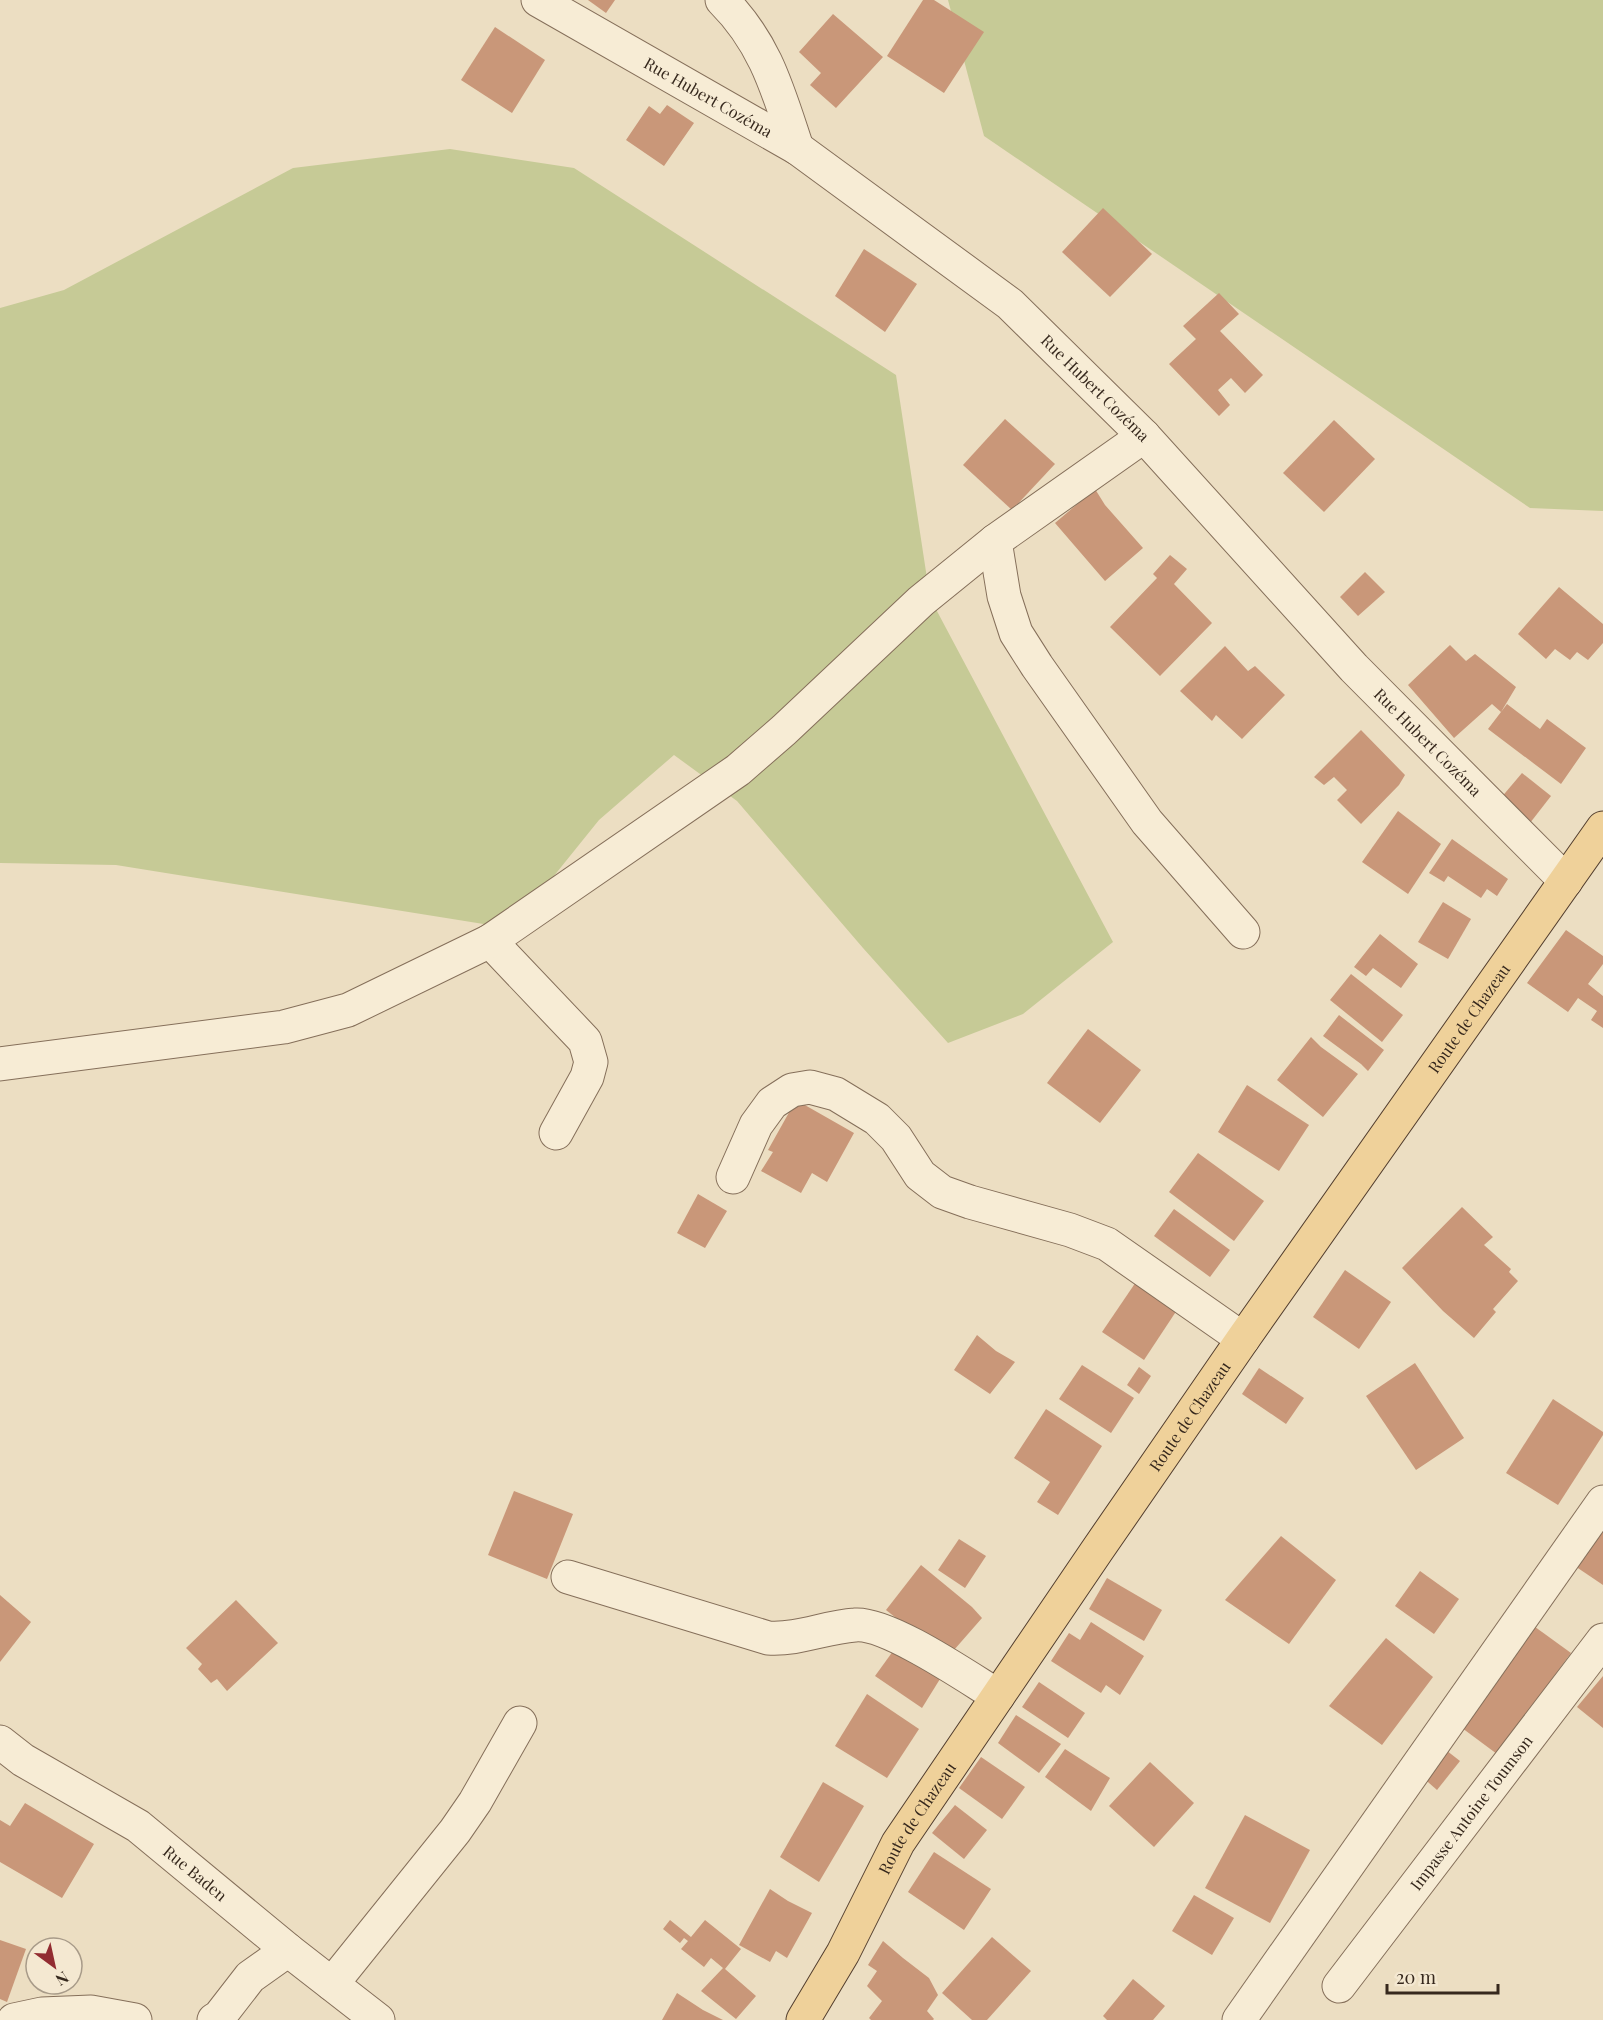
<svg xmlns="http://www.w3.org/2000/svg" width="1603" height="2020" font-family="'Playfair Display',serif">
	<style>
		.green { fill: #c6ca96 }
		.building { fill: #c99779 }
		.lines { fill: none; stroke-linecap: round; stroke-linejoin: round }
		.minor-casing { stroke: #856f5a; stroke-width: 35 }
		.major-casing { stroke: #533e2e; stroke-width: 35 }
		.minor { stroke: #f7ecd5; stroke-width: 33 }
		.major { stroke: #efd19a; stroke-width: 33 }
		.labels { text-anchor: middle; stroke-width: 6; stroke-linejoin: round; paint-order: stroke }
		.street-label { font-size: 16px; fill: #36281d; stroke: #f4e8d1 }
	</style>
	<rect width="100%" height="100%" fill="#ecdec2"/>
	<!-- green -->
	<g class="green">
		<polygon points="948,0 1603,0 1603,511 1530,508 984,136"/>
		<polygon points="450,149 574,168 896,375 930,598 1113,942 1023,1014 948,1043 863,948 737,801 674,755 599,820 545,887 496,926 116,865 0,863 0,308 64,290 293,168"/>
	</g>
	<!-- building -->
	<g class="building">
		<polygon points="588,0 615,0 606,13"/>
		<polygon points="923,0 934,0 984,32 944,93 887,56"/>
		<polygon points="833,14 883,57 836,108 810,85 821,73 799,52"/>
		<polygon points="495,27 545,60 512,113 461,80"/>
		<polygon points="667,105 694,123 664,166 626,140 649,106 660,114"/>
		<polygon points="1103,208 1152,254 1110,297 1062,252"/>
		<polygon points="864,249 917,284 885,332 835,296"/>
		<polygon points="1219,293 1239,314 1220,331 1263,375 1245,393 1231,378 1218,390 1230,405 1219,416 1169,364 1196,339 1183,326"/>
		<polygon points="1005,419 1055,464 1012,510 963,465"/>
		<polygon points="1334,420 1375,459 1324,512 1283,473"/>
		<polygon points="1095,489 1105,505 1143,548 1105,581 1055,523"/>
		<polygon points="1170,555 1187,569 1174,584 1212,623 1160,676 1110,627 1157,578 1153,574"/>
		<polygon points="1365,572 1385,592 1358,616 1340,597"/>
		<polygon points="1559,587 1603,624 1603,643 1588,660 1577,652 1570,660 1555,649 1546,659 1518,634"/>
		<polygon points="1450,645 1466,661 1475,654 1516,687 1501,712 1507,704 1540,729 1547,719 1586,748 1561,784 1488,729 1501,712 1492,704 1454,738 1408,685"/>
		<polygon points="1225,646 1248,671 1255,666 1285,695 1242,739 1216,715 1212,721 1180,691"/>
		<polygon points="1361,730 1405,775 1399,785 1361,824 1337,800 1347,790 1334,777 1324,785 1314,777"/>
		<polygon points="1522,773 1551,796 1530,823 1500,799"/>
		<polygon points="1398,811 1441,844 1408,894 1362,862"/>
		<polygon points="1452,839 1508,879 1497,896 1487,889 1481,898 1448,876 1444,882 1429,873"/>
		<polygon points="1443,902 1471,919 1448,959 1418,942"/>
		<polygon points="1566,930 1603,956 1603,964 1588,984 1603,996 1603,1028 1591,1020 1597,1011 1578,998 1568,1012 1527,983"/>
		<polygon points="1380,934 1418,964 1401,988 1373,968 1366,976 1354,967"/>
		<polygon points="1351,974 1403,1015 1382,1042 1330,1000"/>
		<polygon points="1339,1015 1384,1050 1368,1071 1361,1064 1323,1036"/>
		<polygon points="1088,1029 1141,1070 1100,1123 1047,1083"/>
		<polygon points="1311,1037 1321,1047 1358,1074 1323,1117 1277,1080"/>
		<polygon points="1247,1085 1309,1125 1279,1171 1218,1132"/>
		<polygon points="796,1100 854,1133 827,1182 812,1173 801,1193 761,1171 773,1152 768,1150"/>
		<polygon points="1198,1153 1264,1201 1234,1241 1169,1192"/>
		<polygon points="698,1194 727,1211 705,1248 677,1233"/>
		<polygon points="1462,1207 1493,1237 1484,1245 1511,1269 1509,1272 1518,1281 1493,1309 1496,1312 1474,1338 1443,1311 1402,1268"/>
		<polygon points="1174,1209 1230,1250 1210,1277 1154,1236"/>
		<polygon points="1345,1270 1391,1302 1359,1349 1313,1317"/>
		<polygon points="1140,1276 1179,1307 1144,1360 1102,1332"/>
		<polygon points="977,1335 996,1351 1015,1362 990,1394 954,1370"/>
		<polygon points="1415,1363 1464,1438 1416,1470 1366,1396"/>
		<polygon points="1082,1365 1134,1398 1111,1433 1059,1399"/>
		<polygon points="1139,1367 1151,1376 1139,1394 1127,1385"/>
		<polygon points="1259,1368 1304,1398 1286,1424 1242,1394"/>
		<polygon points="1553,1399 1603,1432 1603,1435 1558,1505 1506,1473"/>
		<polygon points="1046,1409 1102,1446 1058,1515 1037,1502 1050,1482 1014,1458"/>
		<polygon points="514,1491 573,1514 547,1579 488,1555"/>
		<polygon points="1603,1507 1603,1585 1566,1560"/>
		<polygon points="1281,1536 1336,1580 1289,1644 1225,1600"/>
		<polygon points="959,1539 986,1556 965,1588 938,1570"/>
		<polygon points="921,1565 972,1607 982,1618 947,1658 886,1610"/>
		<polygon points="1420,1571 1459,1599 1434,1634 1395,1606"/>
		<polygon points="1107,1578 1162,1610 1144,1641 1089,1609"/>
		<polygon points="0,1595 31,1622 0,1662"/>
		<polygon points="236,1600 278,1643 227,1691 217,1679 211,1683 198,1669 202,1664 186,1648"/>
		<polygon points="1091,1622 1144,1656 1120,1695 1106,1685 1101,1693 1051,1661 1069,1633 1080,1640"/>
		<polygon points="1531,1624 1571,1653 1497,1754 1458,1725"/>
		<polygon points="1386,1638 1433,1677 1382,1745 1329,1706"/>
		<polygon points="896,1647 940,1679 922,1708 875,1676"/>
		<polygon points="1603,1676 1603,1728 1577,1707"/>
		<polygon points="1039,1682 1085,1713 1068,1738 1022,1707"/>
		<polygon points="867,1694 919,1729 887,1778 835,1746"/>
		<polygon points="1016,1715 1061,1744 1039,1773 998,1743"/>
		<polygon points="1442,1747 1460,1761 1437,1790 1420,1775"/>
		<polygon points="1065,1749 1110,1778 1091,1811 1045,1777"/>
		<polygon points="981,1757 1025,1787 1002,1819 959,1788"/>
		<polygon points="1150,1762 1194,1803 1154,1847 1109,1806"/>
		<polygon points="823,1782 864,1806 819,1882 780,1857"/>
		<polygon points="25,1803 94,1844 62,1898 0,1862 0,1820 10,1826"/>
		<polygon points="955,1805 987,1830 964,1859 932,1833"/>
		<polygon points="1245,1815 1310,1850 1270,1923 1205,1888"/>
		<polygon points="934,1852 991,1889 964,1930 908,1892"/>
		<polygon points="770,1889 788,1901 812,1913 787,1958 776,1951 770,1962 739,1945"/>
		<polygon points="1194,1895 1234,1918 1212,1955 1172,1931"/>
		<polygon points="670,1920 691,1937 705,1920 741,1949 725,1969 756,1996 736,2019 701,1991 723,1968 711,1958 704,1967 681,1949 688,1941 684,1938 680,1943 663,1929"/>
		<polygon points="992,1937 1031,1971 987,2020 972,2020 942,1993"/>
		<polygon points="0,1940 26,1949 7,2002 0,1999"/>
		<polygon points="883,1941 903,1958 929,1978 938,1995 927,2011 934,2019 933,2020 871,2020 869,2018 882,2001 867,1986 877,1971 868,1965"/>
		<polygon points="1133,1979 1165,2006 1153,2020 1107,2020 1103,2016"/>
		<polygon points="677,1993 703,2010 723,2020 662,2020"/>
	</g>
	<g class="lines">
		<defs>
			<g id="minor">
				<path id="s1" d="M 538,0 L 797,148 L 1010,304 L 1144,436 L 1354,668 L 1566,881"/>
				<path d="M 722,0 C 766,44 778,91 797,148"/>
				<polyline points="995,541 1004,596 1016,633 1037,666 1147,822 1243,932"/>
				<polyline points="490,941 585,1041 591,1062 587,1077 556,1133"/>
				<polyline points="0,1064 284,1027 348,1010 490,941 738,770 784,730 921,601 995,541 1144,436"/>
				<polyline points="733,1177 756,1125 772,1103 792,1090 810,1087 836,1094 877,1119 896,1138 920,1175 942,1192 970,1202 1070,1230 1107,1244 1243,1339"/>
				<path d="M 568,1577 L 768,1638 C 799,1640 825,1627 855,1625 C 887,1622 967,1677 998,1696"/>
				<path id="s2" d="M 0,1742 L 23,1760 L 138,1826 L 288,1950 L 378,2020"/>
				<polyline points="332,1984 455,1831 475,1802 520,1723"/>
				<path id="s3" d="M 1339,1986 L 1603,1640"/>
				<polyline points="14,2020 42,2014 91,2012 135,2020"/>
				<polyline points="214,2020 219,2017 250,1977 288,1950"/>
				<polyline points="1239,2020 1603,1502"/>
			</g>
			<g id="major">
				<path id="s4" d="M 803,2020 L 843,1953 L 898,1843 L 1098,1549 L 1243,1339 L 1603,828"/>
			</g>
		</defs>
		<!-- minor casing -->
		<use href="#minor" class="minor-casing"/>
		<!-- major casing -->
		<use href="#major" class="major-casing"/>
		<!-- minor -->
		<use href="#minor" class="minor"/>
		<!-- major -->
		<use href="#major" class="major"/>
	</g>
	<g class="labels">
		<!-- street labels -->
		<g class="street-label">
			<text dy="6" stroke="none"><textPath href="#s1" startOffset="196">Rue Hubert Cozéma</textPath></text>
			<text dy="6" stroke="none"><textPath href="#s1" startOffset="682">Rue Hubert Cozéma</textPath></text>
			<text dy="6" stroke="none"><textPath href="#s1" startOffset="1168">Rue Hubert Cozéma</textPath></text>
			<text dy="6" stroke="none"><textPath href="#s4" startOffset="1204">Route de Chazeau</textPath></text>
			<text dy="6" stroke="none"><textPath href="#s4" startOffset="718">Route de Chazeau</textPath></text>
			<text dy="6" stroke="none"><textPath href="#s3" startOffset="218">Impasse Antoine Toumson</textPath></text>
			<text dy="6" stroke="none"><textPath href="#s4" startOffset="232">Route de Chazeau</textPath></text>
			<text dy="6" stroke="none"><textPath href="#s2" startOffset="236">Rue Baden</textPath></text>
		</g>
	</g>
	<!-- north arrow -->
	<g transform="translate(54 1966) rotate(147)"><circle r="28" fill="#f4e8d1" stroke="#a89b89" stroke-width="1.5"/>
	<path d="M0-4.5L10 22L0 15L-10 22Z" fill="#922c31"/>
	<text y="-9" font-size="16" font-weight="bold" text-anchor="middle" fill="#36281d">N</text>
	</g>
	<!-- scale -->
	<path d="M1387 1984v9h111v-9" fill="none" stroke="#36281d" stroke-width="3"/>
	<text x="1396" y="1984" font-size="18" fill="#36281d" stroke="#f4e8d1" stroke-width="4.5" paint-order="stroke">20 m</text>
</svg>
